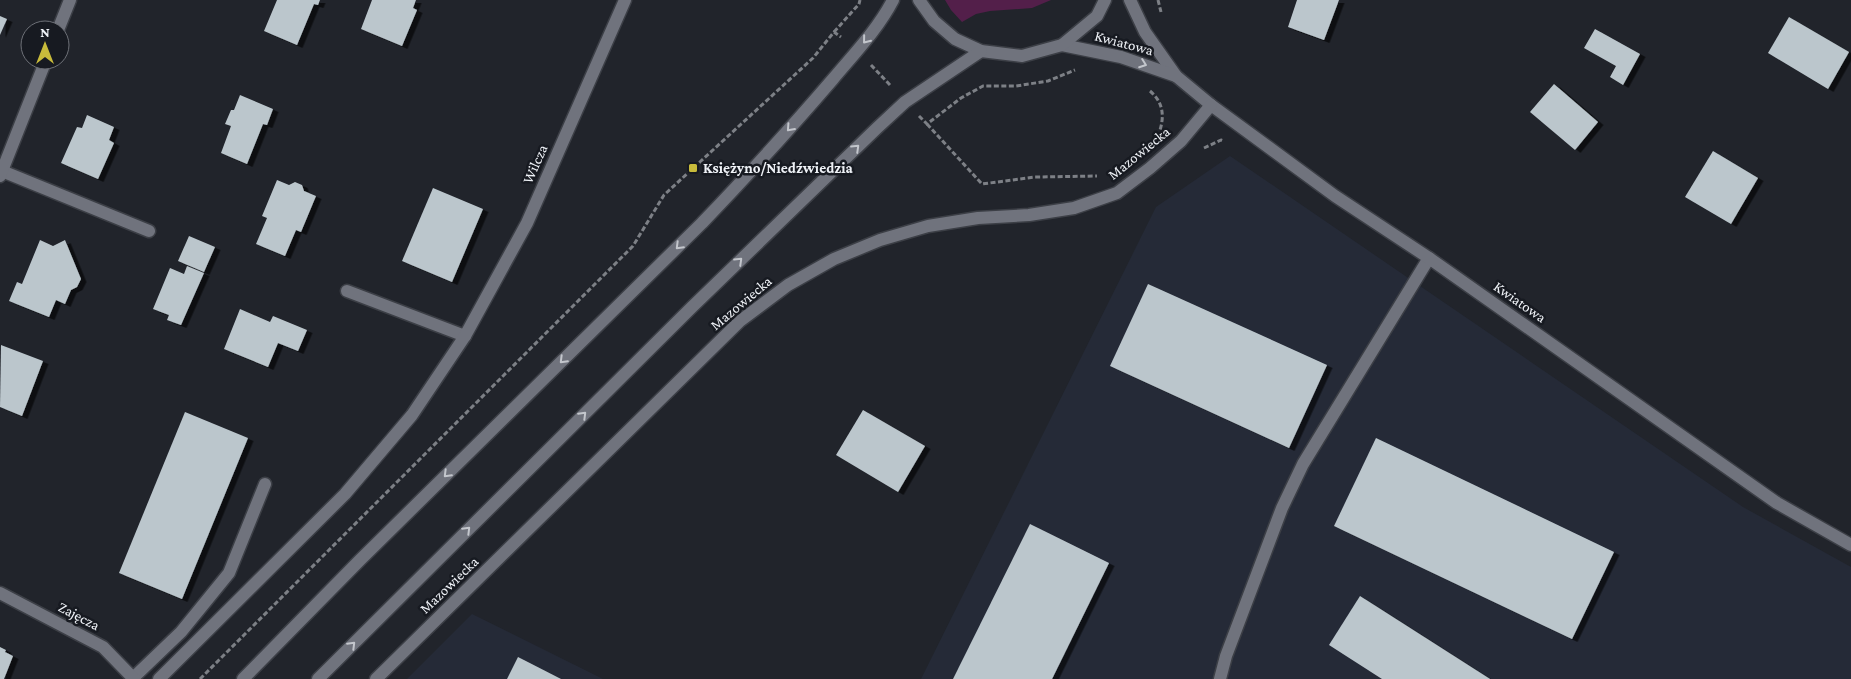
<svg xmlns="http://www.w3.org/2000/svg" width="1851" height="679" font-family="'Crimson Pro',serif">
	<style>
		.built { fill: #252a37 }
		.green { fill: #531f4a }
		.building { fill: #bbc6cc; filter: url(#shadow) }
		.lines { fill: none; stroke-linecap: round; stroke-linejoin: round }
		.lane-casing { stroke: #3c3f46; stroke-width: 15 }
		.street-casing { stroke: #3c3f46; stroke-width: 15 }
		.secondary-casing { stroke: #3c3f46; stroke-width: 15 }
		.path { stroke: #7d8086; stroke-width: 3; stroke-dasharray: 5 2.5; stroke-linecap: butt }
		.lane { stroke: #70737d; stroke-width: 12 }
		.street { stroke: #70737d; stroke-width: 12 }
		.secondary { stroke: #70737d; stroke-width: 12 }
		.oneway { stroke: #c3c6cc }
		.poi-dot { fill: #c8bb3b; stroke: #171a21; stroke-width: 2 }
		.labels { text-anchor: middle; stroke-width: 5; stroke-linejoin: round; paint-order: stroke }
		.street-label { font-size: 15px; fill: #eff2f7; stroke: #171a21 }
		.poi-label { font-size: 15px; font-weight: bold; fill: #eff2f7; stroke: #171a21; text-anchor: start }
	</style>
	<defs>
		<filter id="shadow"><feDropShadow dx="5.5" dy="3" stdDeviation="0" flood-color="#0009"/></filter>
	</defs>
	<rect width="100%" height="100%" fill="#21242b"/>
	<!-- built -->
	<g class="built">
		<polygon points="1230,156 1743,507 1851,567 1851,679 921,679 1156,207"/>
		<polygon points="472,614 603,679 407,679"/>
	</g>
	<!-- green -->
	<polygon class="green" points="945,0 1051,0 1032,8 990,11 976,14 962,22 951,10"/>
	<!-- building -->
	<g class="building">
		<polygon points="277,0 320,0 318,5 314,4 297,45 264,31"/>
		<polygon points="372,0 416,0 413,8 417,10 402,46 361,29"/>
		<polygon points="1297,0 1339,0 1324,40 1288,27"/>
		<polygon points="0,16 7,19 0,35"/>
		<polygon points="1789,17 1849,52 1828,89 1768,53"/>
		<polygon points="1595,29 1640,54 1623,85 1610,77 1616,66 1584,48"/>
		<polygon points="1554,84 1598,122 1575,150 1530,112"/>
		<polygon points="240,95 273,109 267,125 263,124 247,164 221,153 231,126 225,124 231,110 234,110"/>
		<polygon points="87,115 114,127 109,140 114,143 98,179 61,163 77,127 82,128"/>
		<polygon points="1713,151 1758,178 1731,224 1685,197"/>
		<polygon points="277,180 289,185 295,182 302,185 304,191 316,196 301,232 296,230 285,256 256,244 267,218 262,216"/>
		<polygon points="433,188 483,209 452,282 402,261"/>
		<polygon points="189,236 215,247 204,272 178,261"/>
		<polygon points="40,240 53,246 65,240 81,279 77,287 71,290 65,304 56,300 49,317 9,301 17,282 22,284"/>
		<polygon points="187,266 204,273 181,325 167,320 169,315 153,309 170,268 184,274"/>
		<polygon points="1148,284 1327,365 1289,448 1110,366"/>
		<polygon points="240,309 270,322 273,316 307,330 298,351 278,343 268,367 224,349"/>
		<polygon points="1,345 43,361 22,416 0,407"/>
		<polygon points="863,410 925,446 898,492 836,455"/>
		<polygon points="185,412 248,438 182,599 119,573"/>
		<polygon points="1376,438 1614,552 1572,639 1334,526"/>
		<polygon points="1030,524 1109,563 1052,679 953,679"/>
		<polygon points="1360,596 1490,679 1382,679 1329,645"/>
		<polygon points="0,647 6,650 5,652 13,656 4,679 0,679"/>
		<polygon points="518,657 561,679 507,679"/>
	</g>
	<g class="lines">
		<defs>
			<g id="lane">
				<polyline points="2,171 149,231"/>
				<polyline points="347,291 465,336"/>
				<polyline points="133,678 181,632 229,573 265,484"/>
				<polyline points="1220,679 1226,656 1282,508 1303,464 1429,258"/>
			</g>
			<g id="street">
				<polyline points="1130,0 1145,32 1176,76 1211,105 1335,196 1429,258 1777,503 1851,545"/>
				<polyline points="58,30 70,0"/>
				<polyline points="1062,45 1121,57 1176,76"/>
				<polyline points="0,176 46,60"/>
				<polyline points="0,593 103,647 134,679"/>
				<polyline points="159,679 345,494 412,415 465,336 527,223 625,0"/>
				<polyline points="376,679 740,321 788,285 834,259 880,240 928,226 978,218 1029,215 1074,208 1117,193 1150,168 1181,141 1211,105"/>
			</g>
			<g id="secondary">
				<polyline points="919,0 934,21 955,39 981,51 1022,56 1062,45 1097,16 1105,0"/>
				<path d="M 243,679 L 360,560 L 702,223 C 747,176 791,128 833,79 C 854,54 878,29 893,0"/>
				<polyline points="318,679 692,307 877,128 905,102 981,51"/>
			</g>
		</defs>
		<!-- lane casing -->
		<use href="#lane" class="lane-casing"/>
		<!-- street casing -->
		<use href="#street" class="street-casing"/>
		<!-- secondary casing -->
		<use href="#secondary" class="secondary-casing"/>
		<!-- path -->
		<g class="path">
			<polyline points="1158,0 1161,12"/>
			<polyline points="834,32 859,4 860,0"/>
			<polyline points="871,65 891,86"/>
			<path d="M 1150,91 C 1162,101 1165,114 1160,130"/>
			<polyline points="919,116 927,124 961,98 983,86 1016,86 1048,81 1075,70"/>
			<polyline points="927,124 982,184 1035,177 1097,176"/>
			<polyline points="1204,148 1221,140 1224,141"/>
			<polyline points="200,679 633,246 664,195 813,58 834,32 841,37"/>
		</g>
		<!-- lane -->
		<use href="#lane" class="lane"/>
		<!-- street -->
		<use href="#street" class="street"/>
		<!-- secondary -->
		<use href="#secondary" class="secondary"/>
	</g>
	<!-- one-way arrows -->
	<defs><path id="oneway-chevron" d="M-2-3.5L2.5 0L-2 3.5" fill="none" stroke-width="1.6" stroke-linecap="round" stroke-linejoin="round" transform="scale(1.25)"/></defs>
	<g class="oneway">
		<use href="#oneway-chevron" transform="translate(866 40) rotate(129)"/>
		<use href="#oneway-chevron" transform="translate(1143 64) rotate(20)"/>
		<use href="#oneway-chevron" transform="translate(790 128) rotate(132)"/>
		<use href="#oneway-chevron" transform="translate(856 148) rotate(-44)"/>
		<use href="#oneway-chevron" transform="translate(679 246) rotate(135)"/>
		<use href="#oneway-chevron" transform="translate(739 261) rotate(-44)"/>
		<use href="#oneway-chevron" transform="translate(563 360) rotate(135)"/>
		<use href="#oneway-chevron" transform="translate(583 415) rotate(-45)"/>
		<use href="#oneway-chevron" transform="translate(447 474) rotate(135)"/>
		<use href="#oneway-chevron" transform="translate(467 530) rotate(-45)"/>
		<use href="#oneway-chevron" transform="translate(352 645) rotate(-45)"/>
	</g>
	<!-- markers -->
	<rect class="poi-dot" x="688" y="163" width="10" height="10" rx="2.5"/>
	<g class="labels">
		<!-- street labels -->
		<g class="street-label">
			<text transform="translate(1124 43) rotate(15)" y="5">Kwiatowa</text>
			<text transform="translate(1139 153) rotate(-39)" y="5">Mazowiecka</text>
			<text transform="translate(535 164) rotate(-66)" y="5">Wilcza</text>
			<text transform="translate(1520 302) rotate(35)" y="5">Kwiatowa</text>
			<text transform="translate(741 303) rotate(-40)" y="5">Mazowiecka</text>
			<text transform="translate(449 585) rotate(-44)" y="5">Mazowiecka</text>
			<text transform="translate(79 616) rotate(28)" y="5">Zajęcza</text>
		</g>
		<!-- poi labels -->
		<g class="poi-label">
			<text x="703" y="173">Księżyno/Niedźwiedzia</text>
		</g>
	</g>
	<!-- north arrow -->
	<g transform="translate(45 45)"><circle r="24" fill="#171a21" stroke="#6d7077"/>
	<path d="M0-4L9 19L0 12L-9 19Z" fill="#c8bb3b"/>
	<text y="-8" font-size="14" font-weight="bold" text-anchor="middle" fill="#eff2f7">N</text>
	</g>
</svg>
